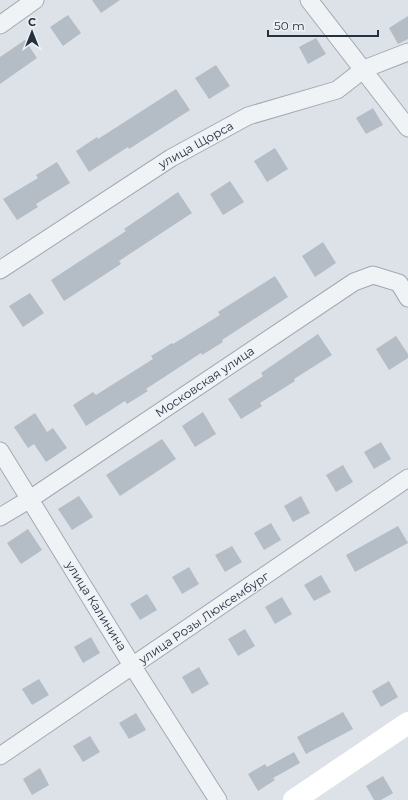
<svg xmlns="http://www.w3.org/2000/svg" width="408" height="800" font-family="Montserrat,sans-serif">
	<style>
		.building { fill: #b4bcc6 }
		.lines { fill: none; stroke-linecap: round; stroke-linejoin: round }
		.minor-casing { stroke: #a2a9b2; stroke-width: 19 }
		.minor { stroke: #f0f3f6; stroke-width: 17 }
		.secondary { stroke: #fff; stroke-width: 22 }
		.labels { text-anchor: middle; stroke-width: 3; stroke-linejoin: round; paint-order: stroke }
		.street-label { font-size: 12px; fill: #263140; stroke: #edf1f6 }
	</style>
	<rect width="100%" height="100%" fill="#dde2e8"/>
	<!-- building -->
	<g class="building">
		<polygon points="92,0 120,0 101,13"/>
		<polygon points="68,15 81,33 63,46 50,27"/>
		<polygon points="408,16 408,39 398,44 389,28"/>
		<polygon points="316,38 326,54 308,64 299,47"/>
		<polygon points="25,40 37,58 0,84 0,57"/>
		<polygon points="216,65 230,86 209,99 195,78"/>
		<polygon points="176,89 190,110 129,149 128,147 89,172 76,151 97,137 98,139"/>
		<polygon points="373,108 383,125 366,134 356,118"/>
		<polygon points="275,148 288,169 267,182 254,161"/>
		<polygon points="57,162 70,183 36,204 38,207 17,220 3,199 38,178 36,175"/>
		<polygon points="230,181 244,202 223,215 210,194"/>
		<polygon points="178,192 192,213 119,261 121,264 64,301 51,280 126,231 124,229"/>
		<polygon points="323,242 336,263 315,277 302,256"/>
		<polygon points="275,276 288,297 222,340 223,342 202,355 201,353 146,389 148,391 127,404 125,401 86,426 73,405 93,392 96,395 153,359 151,356 172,343 173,344 220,315 218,312"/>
		<polygon points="30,293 44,313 23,327 9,306"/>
		<polygon points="318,334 332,355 294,379 295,381 260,403 262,406 241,419 228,399 263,376 261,373"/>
		<polygon points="396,336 408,354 408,358 389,370 376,349"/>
		<polygon points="203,412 216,434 195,447 182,426"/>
		<polygon points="35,413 47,432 53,428 67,448 46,462 34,444 28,448 14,427"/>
		<polygon points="162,439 176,459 120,496 106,475"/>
		<polygon points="381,442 391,459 374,469 364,452"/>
		<polygon points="343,465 353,482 336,492 326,475"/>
		<polygon points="79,496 93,517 72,530 58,509"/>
		<polygon points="301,496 310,513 293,522 284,506"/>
		<polygon points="271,523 281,540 264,550 254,533"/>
		<polygon points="398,526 408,543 355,572 346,555"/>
		<polygon points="28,529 42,550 21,564 7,543"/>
		<polygon points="232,546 242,562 225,572 215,555"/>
		<polygon points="189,567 199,584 182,594 172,577"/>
		<polygon points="321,575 331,592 314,601 304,585"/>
		<polygon points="147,594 157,610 140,620 130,604"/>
		<polygon points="282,597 292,614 275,624 265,607"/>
		<polygon points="245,629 255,646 238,656 228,639"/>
		<polygon points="91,637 100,653 83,663 74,647"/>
		<polygon points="199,667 209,684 192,694 182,677"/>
		<polygon points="39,679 49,695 32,705 22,689"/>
		<polygon points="389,681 398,697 381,707 372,691"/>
		<polygon points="343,712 353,729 306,754 297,737"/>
		<polygon points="136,713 146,730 129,739 119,723"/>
		<polygon points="90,736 100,752 83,762 73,746"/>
		<polygon points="294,752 300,763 273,778 275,780 258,791 248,774 265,764 267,767"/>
		<polygon points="40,768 49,785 32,795 23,779"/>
		<polygon points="383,776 393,793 381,800 374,800 366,786"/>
	</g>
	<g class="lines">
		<defs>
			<g id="minor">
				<polyline points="309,0 408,128"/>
				<polyline points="0,25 35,0"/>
				<polyline points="0,270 171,158 248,116 337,90 364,69 408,52"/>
				<polyline points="0,451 133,667 218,800"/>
				<polyline points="0,517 30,499 354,282 373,275 399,283 408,298"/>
				<polyline points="0,756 408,478"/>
			</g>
		</defs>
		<!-- minor casing -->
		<use href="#minor" class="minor-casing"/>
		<!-- minor -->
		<use href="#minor" class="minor"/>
		<!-- secondary -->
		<polyline class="secondary" points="294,800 408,723"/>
	</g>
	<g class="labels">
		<!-- street labels -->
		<g class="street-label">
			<text transform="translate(196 145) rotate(-29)" y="4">улица Щорса</text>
			<text transform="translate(205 382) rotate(-34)" y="4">Московская улица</text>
			<text transform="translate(96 606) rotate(58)" y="4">улица Калинина</text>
			<text transform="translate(204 618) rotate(-34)" y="4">улица Розы Люксембург</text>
		</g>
	</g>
	<!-- north arrow -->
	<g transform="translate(32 32)" stroke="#edf1f6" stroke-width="3" paint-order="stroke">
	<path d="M0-3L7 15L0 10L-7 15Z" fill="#263140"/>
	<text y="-6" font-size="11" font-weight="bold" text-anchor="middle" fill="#263140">С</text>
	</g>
	<!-- scale -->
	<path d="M268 30v6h110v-6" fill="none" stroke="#263140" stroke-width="2"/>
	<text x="274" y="30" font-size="12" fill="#263140" stroke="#edf1f6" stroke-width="3" paint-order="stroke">50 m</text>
</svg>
